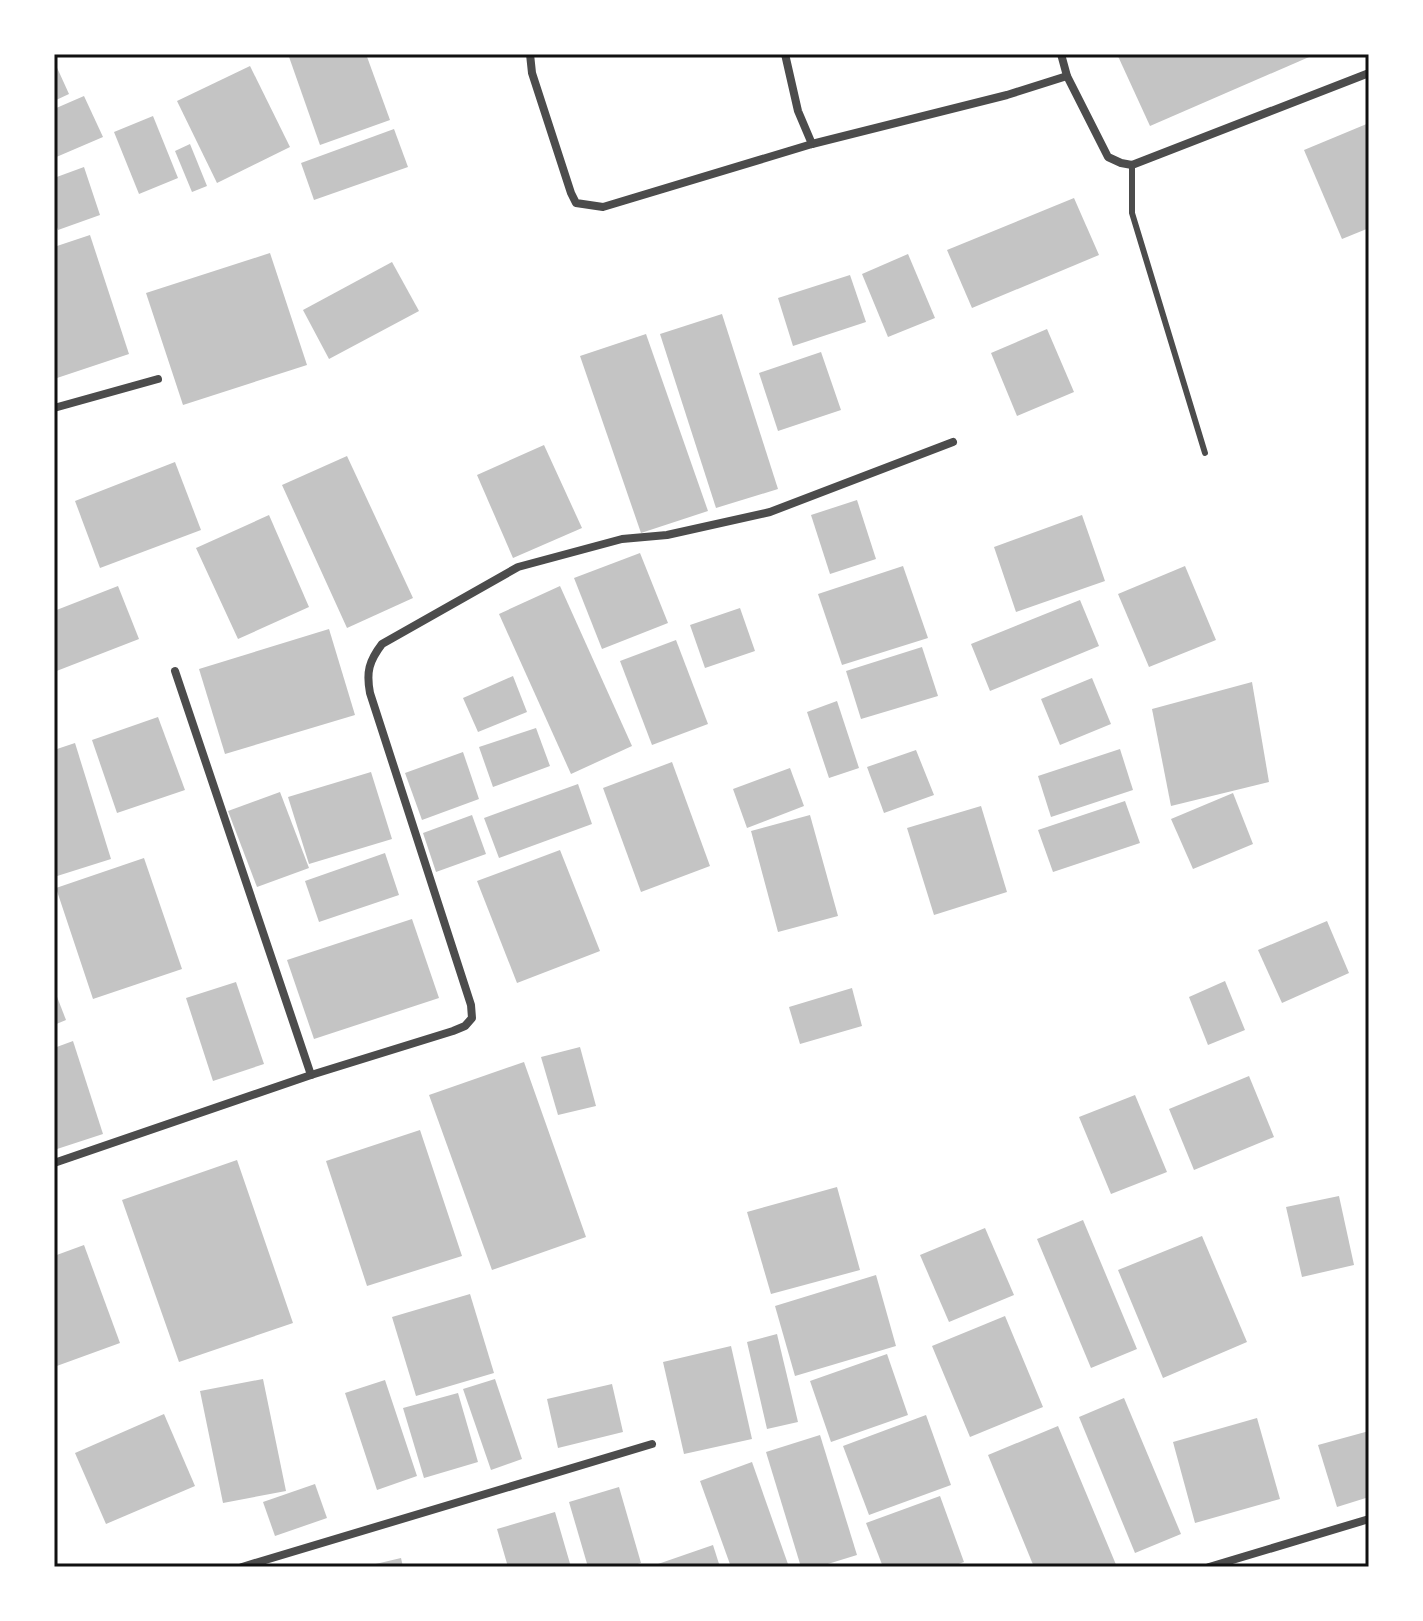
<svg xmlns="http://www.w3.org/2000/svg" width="1423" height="1621" font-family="Figtree,sans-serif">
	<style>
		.building { fill: #c4c4c4 }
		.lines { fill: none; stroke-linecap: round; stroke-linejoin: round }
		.service { stroke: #4c4c4c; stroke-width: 6 }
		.minor { stroke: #4c4c4c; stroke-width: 8 }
		.neatline { fill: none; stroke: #111; stroke-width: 3 }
	</style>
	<rect width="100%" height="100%" fill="#fff"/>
	<!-- building -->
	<g class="building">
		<polygon points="288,54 366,54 390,120 320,145"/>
		<polygon points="1117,54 1316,54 1150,126"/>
		<polygon points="54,61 69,94 54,101"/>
		<polygon points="250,66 290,147 217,183 177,101"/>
		<polygon points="84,96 103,137 54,158 54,109"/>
		<polygon points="153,116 178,178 139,194 114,132"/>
		<polygon points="1369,123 1369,228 1342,239 1304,150"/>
		<polygon points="394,129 408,167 314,200 301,163"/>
		<polygon points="190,144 207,186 192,192 175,151"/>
		<polygon points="84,167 100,215 58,230 54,219 54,178"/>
		<polygon points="1074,198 1099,255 972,308 947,250"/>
		<polygon points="90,235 129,354 54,379 54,247"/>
		<polygon points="270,253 307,365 183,405 146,293"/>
		<polygon points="908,254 935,318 888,337 862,274"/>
		<polygon points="392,262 419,311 329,359 303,310"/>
		<polygon points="850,275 866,322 793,346 778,298"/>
		<polygon points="722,314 778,489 716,508 660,334"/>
		<polygon points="1047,329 1074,392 1017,416 991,353"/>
		<polygon points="646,334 708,511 641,533 580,356"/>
		<polygon points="821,352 841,410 778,431 759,373"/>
		<polygon points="544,445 582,528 513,558 477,475"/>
		<polygon points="347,456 413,598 347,628 282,485"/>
		<polygon points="175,462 201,530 100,568 75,501"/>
		<polygon points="857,500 876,559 830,574 811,515"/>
		<polygon points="269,515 309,607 238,639 196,548"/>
		<polygon points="1082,515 1105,581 1016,612 994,547"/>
		<polygon points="640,553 668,623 602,649 574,578"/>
		<polygon points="903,566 928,638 842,665 818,594"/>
		<polygon points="1185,566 1216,640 1149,667 1118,594"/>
		<polygon points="118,586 139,639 54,672 54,611"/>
		<polygon points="560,586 632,746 571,774 499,614"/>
		<polygon points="1080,600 1099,646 990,691 971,644"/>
		<polygon points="740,608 755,651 705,668 690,625"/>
		<polygon points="329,629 355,715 225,754 199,669"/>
		<polygon points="676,640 708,724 652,745 620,661"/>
		<polygon points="922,647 938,696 861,719 846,671"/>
		<polygon points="513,676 527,712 478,732 463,698"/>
		<polygon points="1092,678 1111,724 1060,745 1041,699"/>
		<polygon points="1252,682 1269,782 1171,806 1152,709"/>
		<polygon points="837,701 859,768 829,778 807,712"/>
		<polygon points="158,717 185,790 117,813 92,740"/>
		<polygon points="536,728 550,766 493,787 479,747"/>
		<polygon points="75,743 111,859 54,877 54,750"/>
		<polygon points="1120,749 1133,790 1051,817 1038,776"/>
		<polygon points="916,750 934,795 884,813 867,767"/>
		<polygon points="463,752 479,799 422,820 405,773"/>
		<polygon points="672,762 710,866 641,892 603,788"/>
		<polygon points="790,768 804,806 747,828 733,789"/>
		<polygon points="371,772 392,839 309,864 288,797"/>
		<polygon points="578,784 592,824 499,858 484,818"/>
		<polygon points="280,792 309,868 257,887 228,811"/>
		<polygon points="1233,793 1253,844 1193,869 1171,819"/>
		<polygon points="1125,801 1140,843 1053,872 1038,830"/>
		<polygon points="981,806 1007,892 934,915 907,828"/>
		<polygon points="472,815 486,854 436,872 423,833"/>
		<polygon points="810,815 838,916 778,932 751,831"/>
		<polygon points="560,850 600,951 517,983 477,881"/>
		<polygon points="385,853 399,895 319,922 305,881"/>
		<polygon points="144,858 182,969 93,999 56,888"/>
		<polygon points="412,919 439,998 314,1039 287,960"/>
		<polygon points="1327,921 1349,973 1282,1003 1258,950"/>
		<polygon points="1225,981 1245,1030 1208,1045 1189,997"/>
		<polygon points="236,982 264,1064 213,1081 186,998"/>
		<polygon points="852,988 862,1026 800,1044 789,1007"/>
		<polygon points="54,989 66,1020 54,1025"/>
		<polygon points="73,1041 103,1134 54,1150 54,1048"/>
		<polygon points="580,1047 596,1106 558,1115 541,1057"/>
		<polygon points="524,1062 586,1237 492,1270 429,1095"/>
		<polygon points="1249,1076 1274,1137 1194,1170 1169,1109"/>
		<polygon points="1135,1095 1167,1172 1111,1194 1079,1117"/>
		<polygon points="420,1130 462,1256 367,1286 326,1161"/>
		<polygon points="237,1160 293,1323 179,1362 122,1200"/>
		<polygon points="837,1187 860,1270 771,1294 747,1212"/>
		<polygon points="1339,1196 1354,1265 1302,1277 1286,1207"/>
		<polygon points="1083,1220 1137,1349 1091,1368 1037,1239"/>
		<polygon points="985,1228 1014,1295 949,1322 920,1255"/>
		<polygon points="1202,1236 1247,1342 1163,1378 1118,1270"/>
		<polygon points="84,1245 120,1343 54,1367 54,1256"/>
		<polygon points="876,1275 896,1346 795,1376 775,1306"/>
		<polygon points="470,1294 494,1373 416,1396 392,1317"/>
		<polygon points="1005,1316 1043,1407 970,1437 932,1346"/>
		<polygon points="777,1334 798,1422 767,1429 747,1342"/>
		<polygon points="731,1346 752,1439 684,1454 663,1362"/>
		<polygon points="887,1354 908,1415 831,1442 810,1381"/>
		<polygon points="263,1379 286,1491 223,1503 200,1391"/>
		<polygon points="495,1379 522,1459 491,1470 463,1389"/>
		<polygon points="385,1380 417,1476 377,1490 345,1393"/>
		<polygon points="612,1384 623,1432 558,1448 547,1399"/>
		<polygon points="458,1393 478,1462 424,1478 403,1408"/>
		<polygon points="1124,1398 1181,1534 1135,1553 1079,1417"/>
		<polygon points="164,1414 195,1486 106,1524 75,1453"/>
		<polygon points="926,1415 951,1485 869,1515 843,1446"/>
		<polygon points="1257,1418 1280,1499 1195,1523 1173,1442"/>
		<polygon points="1058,1426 1117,1567 1034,1567 988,1455"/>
		<polygon points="1369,1431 1369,1497 1337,1507 1318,1445"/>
		<polygon points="820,1435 857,1555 818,1567 801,1567 766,1452"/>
		<polygon points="752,1462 789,1567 731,1567 700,1481"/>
		<polygon points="315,1484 327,1518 275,1536 263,1502"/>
		<polygon points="619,1487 641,1563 628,1567 588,1567 569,1502"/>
		<polygon points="940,1496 964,1562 951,1567 883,1567 866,1523"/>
		<polygon points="555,1512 571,1567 508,1567 497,1529"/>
		<polygon points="713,1545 720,1567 659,1567 658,1564"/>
		<polygon points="401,1558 403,1567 367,1567 367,1566"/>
	</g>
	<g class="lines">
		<!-- service -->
		<polyline class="service" points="1132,165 1132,213 1205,453"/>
		<!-- minor -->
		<g class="minor">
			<polyline points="530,54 532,73 571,193 576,203 603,207 812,144 1007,95 1067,76"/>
			<polyline points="785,54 798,111 812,144"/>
			<polyline points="1061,54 1067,76 1108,157 1121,163 1132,165 1369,73"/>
			<polyline points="54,408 158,379"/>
			<polyline points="175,671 311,1075"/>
			<path d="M 54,1163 L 311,1075 L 453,1031 L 465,1026 L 472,1018 L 471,1005 L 370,693 C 366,672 369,661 382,644 L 518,567 L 622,539 L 667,535 L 770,512 L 953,442"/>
			<polyline points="242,1567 652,1444"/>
			<polyline points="1209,1567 1369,1519"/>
		</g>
	</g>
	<!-- border -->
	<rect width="1423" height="1621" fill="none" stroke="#ffffff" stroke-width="112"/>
	<rect x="56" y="56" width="1311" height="1509" class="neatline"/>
</svg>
